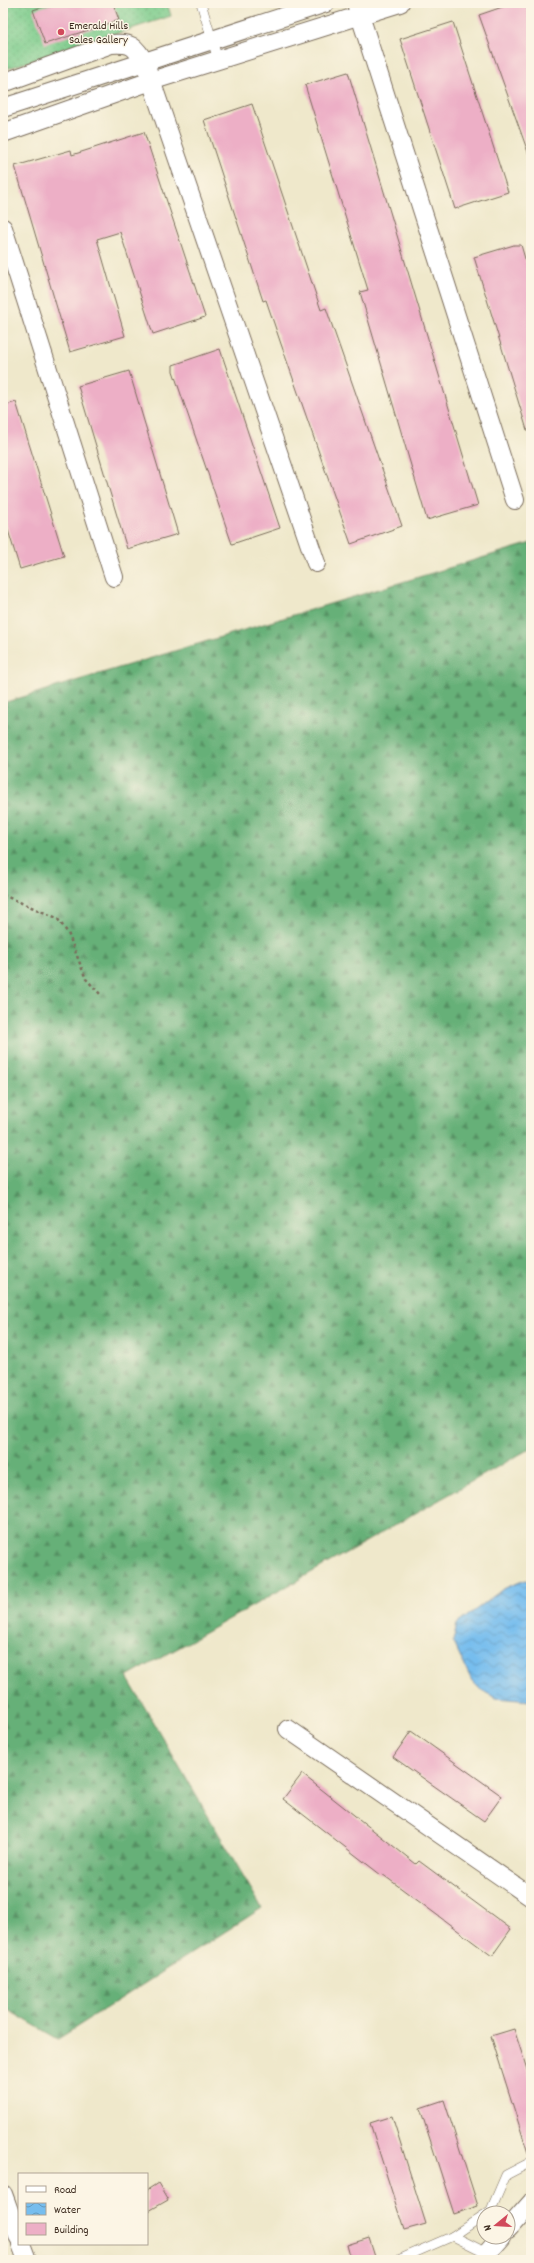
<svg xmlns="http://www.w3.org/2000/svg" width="534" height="2263" font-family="Dekko,sans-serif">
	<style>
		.grass { fill: url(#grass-dots); stroke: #5c7b55 }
		.forest { fill: url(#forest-firs); stroke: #506d4b }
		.water { fill: url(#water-waves); stroke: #587486 }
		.building { fill: #edafc6 }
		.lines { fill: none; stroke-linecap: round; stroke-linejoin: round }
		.lane-casing { stroke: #7a6c5b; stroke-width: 10 }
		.street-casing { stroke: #7a6c5b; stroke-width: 20 }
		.path { stroke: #7a6c5b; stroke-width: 2.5; stroke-dasharray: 3 3; stroke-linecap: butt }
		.lane { stroke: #fff; stroke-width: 9 }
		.street { stroke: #fff; stroke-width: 18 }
		.poi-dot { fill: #d1495b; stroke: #fcf5e5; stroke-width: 1.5 }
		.labels { text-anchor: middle; stroke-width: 3; stroke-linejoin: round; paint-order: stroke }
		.poi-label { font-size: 12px; fill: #3b2a1e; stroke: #fcf5e5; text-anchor: start }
	</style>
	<defs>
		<pattern id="grass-dots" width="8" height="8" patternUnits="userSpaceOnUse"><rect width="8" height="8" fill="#7dcc8c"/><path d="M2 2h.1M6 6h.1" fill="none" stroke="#6daf78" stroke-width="1.8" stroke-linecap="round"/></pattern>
		<pattern id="forest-firs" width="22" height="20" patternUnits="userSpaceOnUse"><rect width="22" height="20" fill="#66b078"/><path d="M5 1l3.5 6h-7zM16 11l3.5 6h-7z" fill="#558f62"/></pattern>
		<pattern id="water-waves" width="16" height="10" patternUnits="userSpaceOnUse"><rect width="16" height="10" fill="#76bdee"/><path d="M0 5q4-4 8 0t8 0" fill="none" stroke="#629ac0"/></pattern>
	</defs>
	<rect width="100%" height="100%" fill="#fcf5e5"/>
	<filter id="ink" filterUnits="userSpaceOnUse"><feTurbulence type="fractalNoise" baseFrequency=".025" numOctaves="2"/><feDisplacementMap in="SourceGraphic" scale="8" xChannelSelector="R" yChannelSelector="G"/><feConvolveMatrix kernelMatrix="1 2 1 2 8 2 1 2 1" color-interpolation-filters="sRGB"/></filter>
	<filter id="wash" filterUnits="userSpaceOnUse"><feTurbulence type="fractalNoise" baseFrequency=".012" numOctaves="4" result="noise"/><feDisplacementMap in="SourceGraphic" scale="16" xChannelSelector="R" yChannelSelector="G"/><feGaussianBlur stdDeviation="0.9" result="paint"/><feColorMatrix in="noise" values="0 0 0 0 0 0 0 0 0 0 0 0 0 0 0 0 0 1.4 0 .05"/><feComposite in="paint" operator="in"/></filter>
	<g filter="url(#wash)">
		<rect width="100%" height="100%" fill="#efe8cb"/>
		<!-- grass -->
		<polygon class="grass" points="3,3 167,3 171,16 3,70"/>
		<!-- forest -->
		<polygon class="forest" points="531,543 531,1448 127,1677 262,1908 58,2039 3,2007 3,703"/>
		<!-- water -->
		<polygon class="water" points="525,1580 531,1582 531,1701 496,1698 481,1690 472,1681 453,1641 457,1624 503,1589"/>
		<g id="blocks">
			<!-- building -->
			<g class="building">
				<polygon points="54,3 113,3 119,20 45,44 33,10"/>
				<polygon points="514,3 525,3 531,19 531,155 529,155 479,15"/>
				<polygon points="453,22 508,192 455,209 400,39"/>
				<polygon points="348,72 478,505 427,520 360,292 368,290 305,85"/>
				<polygon points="252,104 321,310 326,308 402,526 351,544 281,344 266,300 263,301 204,120"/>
				<polygon points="144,132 205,317 153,334 120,232 97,239 125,336 70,352 15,166 71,150 72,155"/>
				<polygon points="514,245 521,245 531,279 531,430 527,430 474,257"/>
				<polygon points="220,349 280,528 232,544 173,371 173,365"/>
				<polygon points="129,371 178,534 127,549 78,386"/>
				<polygon points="16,402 64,556 20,569 3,514 3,406"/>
				<polygon points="411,1731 502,1796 484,1821 393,1757"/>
				<polygon points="302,1774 416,1864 419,1861 511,1929 492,1956 382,1874 381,1875 283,1799"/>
				<polygon points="514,2029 531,2082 531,2153 528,2153 491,2036"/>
				<polygon points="444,2100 478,2206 454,2214 420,2108"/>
				<polygon points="392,2116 426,2224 404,2230 370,2123"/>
				<polygon points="158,2183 168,2200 147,2212 147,2190"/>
				<polygon points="369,2238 376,2260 351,2260 347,2245"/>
			</g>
		</g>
	</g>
	<g filter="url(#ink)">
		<use href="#blocks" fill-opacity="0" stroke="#7a6c5b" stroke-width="1"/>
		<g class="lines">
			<defs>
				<g id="lane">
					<polyline points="201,3 218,60"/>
					<polyline points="487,2213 491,2210 506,2175 531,2162"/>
					<polyline points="453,2236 484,2215"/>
					<polyline points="398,2260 453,2236 487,2253"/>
				</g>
				<g id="street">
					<polyline points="356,3 515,500"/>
					<path d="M 3,83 L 111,44 C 132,43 134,45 145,63 L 316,563"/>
					<polyline points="3,108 326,3"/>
					<polyline points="3,133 151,81 400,3"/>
					<polyline points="3,228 114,577"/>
					<polyline points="288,1729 531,1897"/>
					<polyline points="3,2194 19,2238"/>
					<polyline points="508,2229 531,2203"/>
					<polyline points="21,2244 27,2260"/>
					<polyline points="486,2260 487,2253 501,2237"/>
				</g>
			</defs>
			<!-- lane casing -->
			<use href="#lane" class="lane-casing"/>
			<!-- street casing -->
			<use href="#street" class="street-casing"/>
			<!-- path -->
			<polyline class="path" points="3,895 57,918 68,933 86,979 101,995"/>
			<!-- lane -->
			<use href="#lane" class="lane"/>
			<!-- street -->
			<use href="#street" class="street"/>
		</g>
	</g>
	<!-- markers -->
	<circle class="poi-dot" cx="61" cy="32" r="4"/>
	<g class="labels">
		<!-- poi labels -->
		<g class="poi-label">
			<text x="69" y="29">Emerald Hills<tspan x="69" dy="14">Sales Gallery</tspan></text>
		</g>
	</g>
	<!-- margin -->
	<rect width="534" height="2263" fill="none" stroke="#fcf5e5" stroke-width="16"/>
	<!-- legend -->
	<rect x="18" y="2173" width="130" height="72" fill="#fcf5e5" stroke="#afa495"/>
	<rect x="26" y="2186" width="20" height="6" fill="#ffffff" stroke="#afa495"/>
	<text x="54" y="2193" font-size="12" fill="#3b2a1e">Road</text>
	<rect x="26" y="2203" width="20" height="12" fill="url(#water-waves)" stroke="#afa495"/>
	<text x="54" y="2213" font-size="12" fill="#3b2a1e">Water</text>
	<rect x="26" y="2223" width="20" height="12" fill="#edafc6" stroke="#afa495"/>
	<text x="54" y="2233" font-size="12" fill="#3b2a1e">Building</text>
	<!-- north arrow -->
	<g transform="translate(496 2225) rotate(252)"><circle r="19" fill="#fcf5e5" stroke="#afa495"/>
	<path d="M0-3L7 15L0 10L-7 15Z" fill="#d1495b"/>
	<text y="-6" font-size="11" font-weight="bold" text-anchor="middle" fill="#3b2a1e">N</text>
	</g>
</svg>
